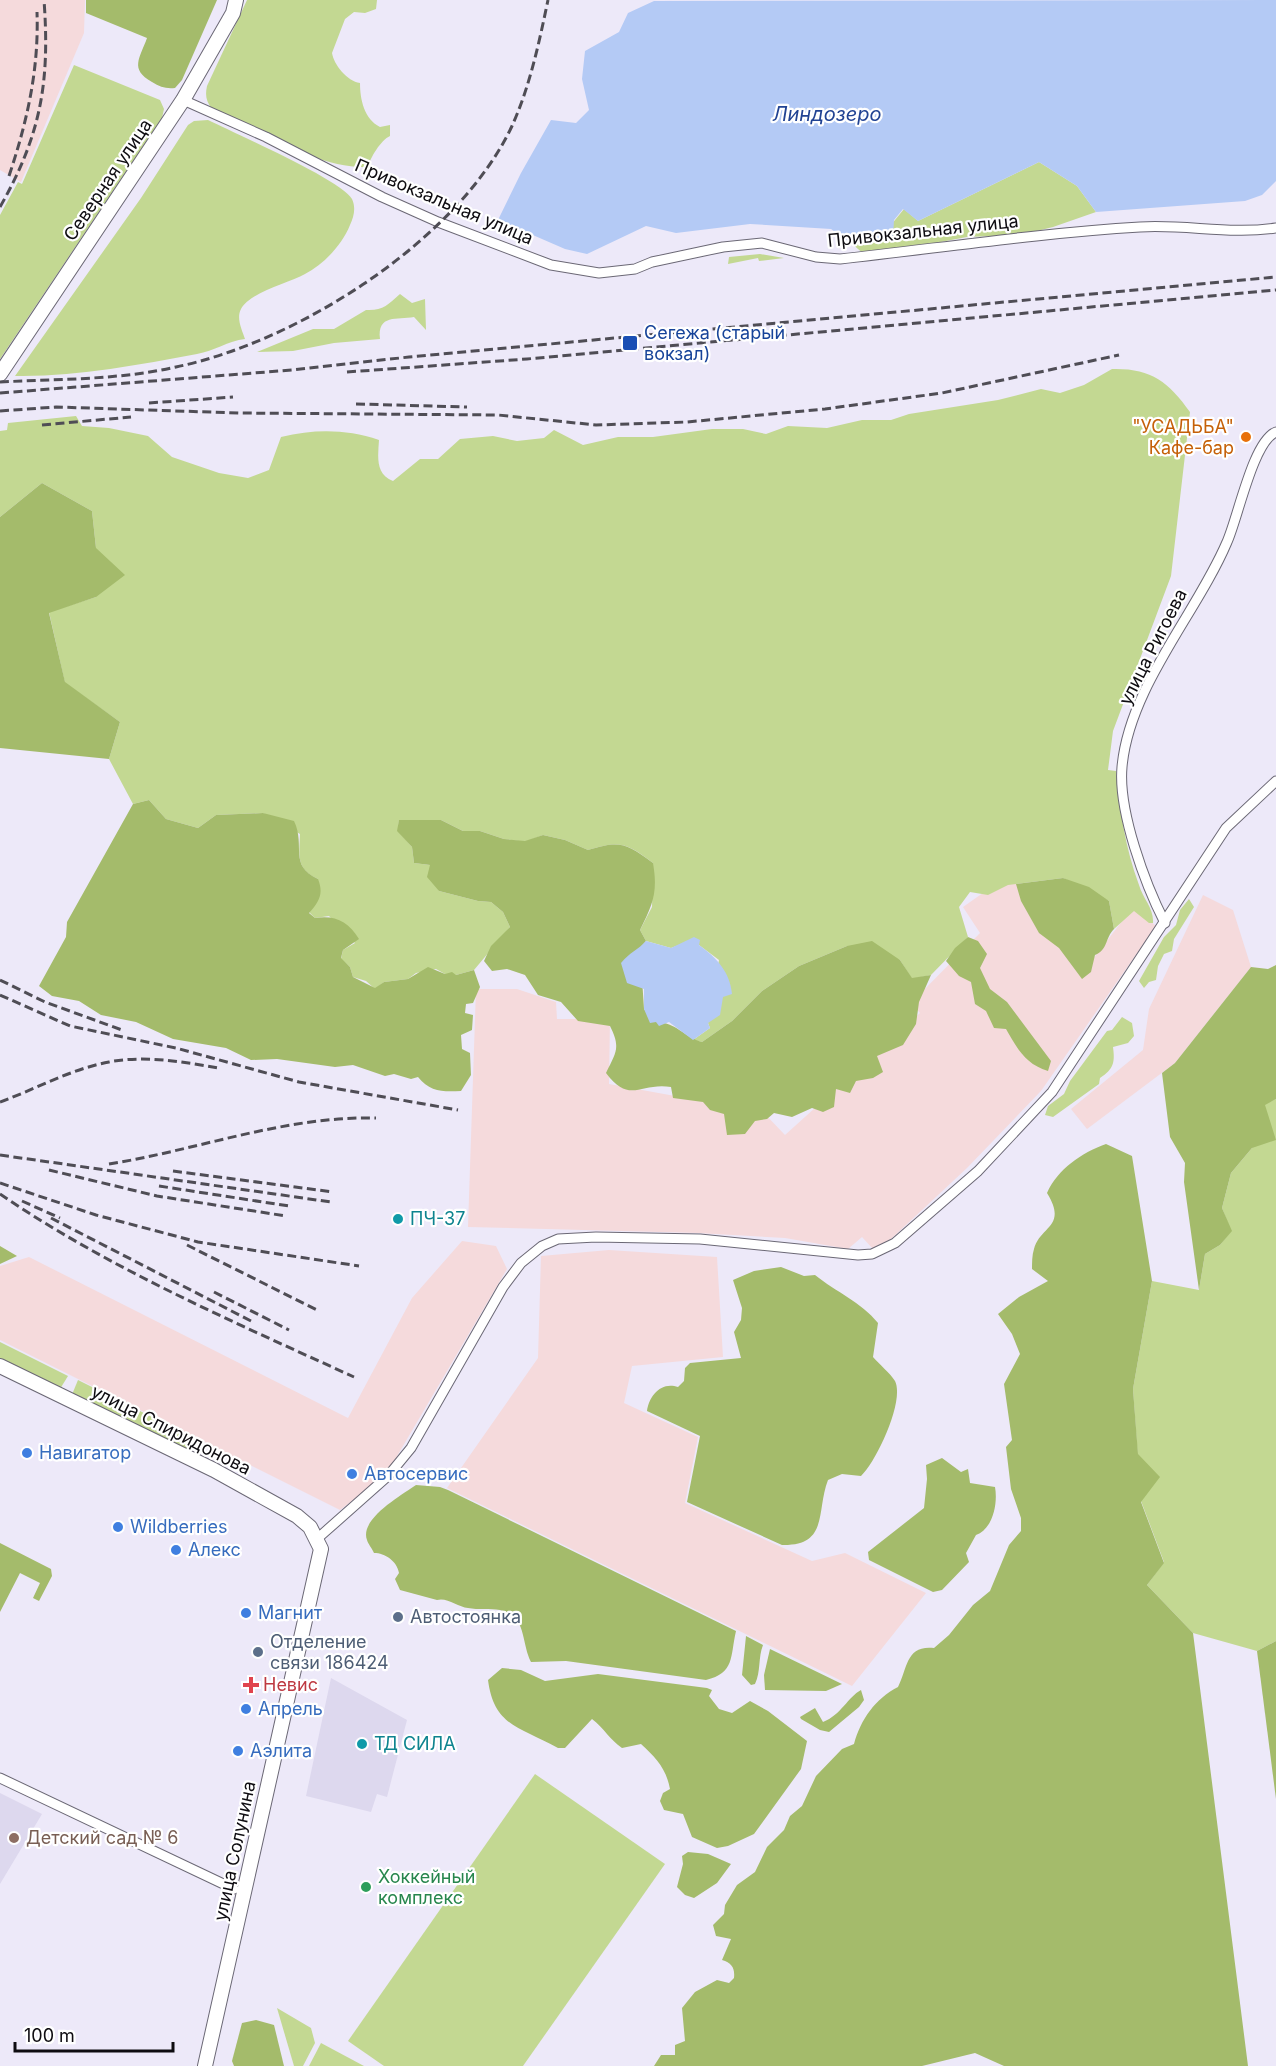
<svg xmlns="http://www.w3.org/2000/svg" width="1276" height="2066" font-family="Inter,sans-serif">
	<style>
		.built { fill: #ddd8ee }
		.industrial { fill: #f5dadc }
		.green { fill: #c3d892 }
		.forest { fill: #a4bb6b }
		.water { fill: #b4caf5 }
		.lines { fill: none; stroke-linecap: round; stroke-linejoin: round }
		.street-casing { stroke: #6b6875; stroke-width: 11 }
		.secondary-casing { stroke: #6b6875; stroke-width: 16 }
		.street { stroke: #fff; stroke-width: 9 }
		.secondary { stroke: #fff; stroke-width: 14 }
		.rail { stroke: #4f4d55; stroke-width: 3; stroke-dasharray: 9 4.5; stroke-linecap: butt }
		.transit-dot { fill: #1a4fb4; stroke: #fff; stroke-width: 2 }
		.food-dot { fill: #e8710a; stroke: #fff; stroke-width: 2 }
		.culture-dot { fill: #0f9aa8; stroke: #fff; stroke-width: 2 }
		.shop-dot { fill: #3f7fe0; stroke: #fff; stroke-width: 2 }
		.service-dot { fill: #5c6f8a; stroke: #fff; stroke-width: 2 }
		.health-dot { fill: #e0444e; stroke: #fff; stroke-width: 2 }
		.education-dot { fill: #8d6e63; stroke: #fff; stroke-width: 2 }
		.leisure-dot { fill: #2e9e5b; stroke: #fff; stroke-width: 2 }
		.labels { text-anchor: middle; stroke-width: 4.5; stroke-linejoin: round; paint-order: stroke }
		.street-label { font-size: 18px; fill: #0e0c11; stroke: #fff }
		.transit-label { font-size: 18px; fill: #164399; stroke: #fff; text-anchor: start }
		.food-label { font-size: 18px; fill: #c56008; stroke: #fff; text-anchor: end }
		.culture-label { font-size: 18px; fill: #0d838f; stroke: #fff; text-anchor: start }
		.shop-label { font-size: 18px; fill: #366cbe; stroke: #fff; text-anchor: start }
		.service-label { font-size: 18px; fill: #4e5e75; stroke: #fff; text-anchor: start }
		.health-label { font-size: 18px; fill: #be3a42; stroke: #fff; text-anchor: start }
		.education-label { font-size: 18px; fill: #785e54; stroke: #fff; text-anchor: start }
		.leisure-label { font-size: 18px; fill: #27864d; stroke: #fff; text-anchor: start }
		.water-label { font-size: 20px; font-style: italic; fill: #214393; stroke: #fff }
	</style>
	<rect width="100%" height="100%" fill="#ede9f9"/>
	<!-- built -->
	<g class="built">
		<polygon points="331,1678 407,1720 387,1797 377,1794 371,1812 306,1796"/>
		<polygon points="0,1793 42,1814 0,1884"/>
	</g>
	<!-- industrial -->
	<g class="industrial">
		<polygon points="0,0 85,0 84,33 21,182 0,170"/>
		<polygon points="1010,874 1082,973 1133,907 1156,926 1041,1091 967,1168 891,1239 873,1249 862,1237 848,1249 785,1238 697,1233 468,1227 476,989 517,989 556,1002 557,1019 610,1019 609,1084 763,1112 785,1135 920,1013 911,1003 980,933 963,907"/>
		<polygon points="1203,895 1233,910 1251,967 1175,1063 1087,1129 1071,1109 1143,1050 1149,1009"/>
		<polygon points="462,1241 496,1246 507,1269 393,1463 368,1489 340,1510 0,1340 0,1266 29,1257 348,1418 412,1298"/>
		<polygon points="609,1250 717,1257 723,1357 632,1366 624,1403 698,1437 685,1503 812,1561 845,1553 926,1593 852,1686 447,1488 538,1358 541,1256"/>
	</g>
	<!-- green -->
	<g class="green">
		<path d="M 247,0 L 377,0 L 376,9 L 365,13 L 354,12 L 345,19 L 332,53 C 334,65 347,81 360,83 C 360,99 364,119 380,127 L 390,125 L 390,136 C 381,140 370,158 368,167 C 318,169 258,130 212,109 C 206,101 205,95 207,86 Z"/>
		<polygon points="74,65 160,100 164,109 162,118 0,359 0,215 18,182 22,184"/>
		<path d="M 208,120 C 232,132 342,180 352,199 C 356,208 354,216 350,225 C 342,245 324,264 305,274 C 289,283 250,292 241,309 C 236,318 242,330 245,339 C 228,341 214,351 197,354 C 137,365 77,377 15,376 L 141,198 L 188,125 L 194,121 Z"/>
		<polygon points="1039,162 1077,186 1096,212 1053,227 1021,235 967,237 866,256 850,242 877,242 904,209 918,221"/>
		<polygon points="760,254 784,258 759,261 758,258 728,264 729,257"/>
		<path d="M 400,294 L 412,303 L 425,299 L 426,330 L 414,317 C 397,320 377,314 380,339 L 334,343 L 293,351 L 257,352 L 313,329 L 334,329 L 366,310 C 382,311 388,305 400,294 Z"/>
		<path d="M 1112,369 C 1150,368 1168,381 1190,412 L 1171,576 L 1113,731 L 1108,770 L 1116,771 C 1120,810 1125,848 1139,885 C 1143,899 1154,908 1153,923 L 1149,923 L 1134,911 L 1114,929 L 1109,901 L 1063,878 L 1008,885 L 988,895 L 970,892 L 959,907 L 968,937 L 931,975 L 912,979 L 900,960 L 847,946 L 799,966 L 762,991 L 732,1021 L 702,1042 L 693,1040 L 710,1028 L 708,1023 L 719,960 L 699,945 L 687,942 L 671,948 L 646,941 L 640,930 L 652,907 L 653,863 C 627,843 620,840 588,850 L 565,840 L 543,835 L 525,842 L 504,839 L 480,831 L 463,831 L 441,820 L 399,820 L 398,831 L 412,847 L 414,863 L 430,865 L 439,891 L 478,901 L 491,902 L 503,912 L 510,927 L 474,970 L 456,975 L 445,974 L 436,969 L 416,973 L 408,979 L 384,982 L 375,989 L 366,981 L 353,977 L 350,967 L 341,959 L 343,950 L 355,943 L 329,916 L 315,918 L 309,912 L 318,879 C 296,869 299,856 300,834 L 263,813 L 216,815 L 198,828 L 166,819 L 149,800 L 133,804 L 109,759 L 120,722 L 65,683 L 49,612 L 96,597 L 96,548 L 92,511 L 42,483 L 0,517 L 0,431 L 7,430 L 8,423 L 76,416 L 82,426 L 109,428 L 148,436 L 172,457 L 219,473 L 248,478 L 269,470 L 281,437 C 315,429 346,429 379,440 C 378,456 375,474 393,481 L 420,459 L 438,459 L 460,439 L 493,436 L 517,441 L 544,438 L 554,430 L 583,445 L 618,437 L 653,437 L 712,429 L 743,429 L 766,434 L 788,426 L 827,428 L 862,420 L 891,420 L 909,414 L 998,400 L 1041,389 L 1060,393 L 1084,385 Z"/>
		<polygon points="1189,899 1194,907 1174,939 1172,951 1164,954 1158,966 1156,980 1149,982 1144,988 1139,981 1164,937 1176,925 1180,910"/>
		<path d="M 1122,1017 L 1132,1023 L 1134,1036 L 1128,1043 L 1113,1047 C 1115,1062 1114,1069 1100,1078 L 1099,1084 L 1053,1117 L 1045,1115 L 1048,1106 L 1064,1094 L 1070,1081 L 1107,1031 L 1112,1030 Z"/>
		<polygon points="1276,1099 1276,1641 1257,1651 1193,1633 1147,1585 1164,1562 1141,1501 1133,1389 1152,1281 1199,1290 1205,1254 1220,1245 1231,1231 1222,1208 1231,1173 1252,1148 1265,1104"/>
		<polygon points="0,1342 68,1376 60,1389 0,1360"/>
		<polygon points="78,1380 194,1438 186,1455 71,1397"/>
		<polygon points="535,1774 665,1864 523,2066 384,2066 348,2041"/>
		<polygon points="277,2008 311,2028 315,2043 303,2066 294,2066"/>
		<polygon points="321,2043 364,2066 309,2066"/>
	</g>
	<!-- forest -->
	<g class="forest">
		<path d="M 86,0 L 217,0 L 182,80 L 175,88 C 166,89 160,87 152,82 C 129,69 140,58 147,38 L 86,13 Z"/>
		<polygon points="42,483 92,511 96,548 125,575 96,597 49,613 65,682 120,722 109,759 0,748 0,517"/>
		<path d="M 149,800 L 166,819 L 198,828 L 216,815 L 263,813 L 294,821 C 306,846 288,865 318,879 C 324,894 319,902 309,913 L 315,918 C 335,915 348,921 359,939 L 343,950 L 341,958 L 350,967 L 353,977 L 375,988 L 384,982 L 408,979 L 428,967 L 445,974 L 452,972 L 456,975 L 474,970 L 480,987 L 473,1003 L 466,1004 L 465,1013 L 473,1015 L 472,1030 L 461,1035 L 462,1049 L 470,1053 L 471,1075 L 461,1091 C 443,1092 430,1092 418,1077 L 411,1079 L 394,1074 L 385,1076 L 353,1065 L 335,1067 L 277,1059 L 251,1060 L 226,1048 L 173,1039 L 136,1022 L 101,1015 L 79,1001 L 52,996 L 39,986 L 66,937 L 67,922 L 133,804 Z"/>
		<path d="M 399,820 L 441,820 L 463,831 L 480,831 L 504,839 L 525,841 L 543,835 L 565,840 L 588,850 C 620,840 626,843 653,863 C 658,892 653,904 640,930 L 646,941 L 640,948 L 644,1009 L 656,1022 C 676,1022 684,1037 702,1042 L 732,1021 L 762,991 L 799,966 L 847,946 L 872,941 L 900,960 L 912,978 L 931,975 L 919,1002 L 916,1024 L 903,1045 L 877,1056 L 883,1072 L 873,1078 L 856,1081 L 850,1093 L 836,1089 L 834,1107 L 823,1112 L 812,1108 L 792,1117 L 774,1113 L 767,1119 L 755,1121 L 745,1134 L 727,1135 L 724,1114 L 710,1110 L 703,1102 L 673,1098 L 671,1087 C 640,1082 630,1105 606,1073 C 616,1052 621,1048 610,1026 L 578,1021 L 561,1002 L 538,995 L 525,975 L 507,969 L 492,971 L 484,961 L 491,946 L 510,927 L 503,912 L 491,902 L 478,901 L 439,891 L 427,877 L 430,865 L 414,863 L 412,847 L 397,831 Z"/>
		<path d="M 1063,878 L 1089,887 L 1109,901 L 1114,929 C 1105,938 1108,950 1095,955 L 1091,972 L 1082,979 L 1059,948 L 1039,933 L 1021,901 L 1016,884 Z"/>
		<path d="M 968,937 L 978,941 L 987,954 L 980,968 L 990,989 L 1007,1002 L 1051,1061 L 1048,1071 C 1025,1064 1017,1048 1006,1029 L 994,1028 L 986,1011 L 975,1004 L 971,982 L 959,976 L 946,961 L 955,948 Z"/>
		<polygon points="1276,965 1276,1099 1265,1105 1276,1140 1252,1148 1231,1173 1222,1208 1232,1231 1220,1245 1205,1254 1199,1290 1184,1182 1185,1163 1170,1137 1162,1073 1175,1063 1251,967 1268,969"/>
		<path d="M 1106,1144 L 1132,1156 L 1152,1281 L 1133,1389 L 1138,1454 L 1160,1477 L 1141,1502 L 1164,1563 L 1147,1585 L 1193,1633 L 1248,2066 L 1004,2066 L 975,2053 L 922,2066 L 654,2066 L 661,2055 L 675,2055 L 675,2045 L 685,2041 L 682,2008 L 695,1992 L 717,1980 L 729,1983 L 734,1978 C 735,1968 732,1963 722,1960 L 731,1939 L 716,1936 L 713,1925 L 724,1914 L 725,1905 L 737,1885 L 755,1872 L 767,1847 L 784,1830 L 790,1816 L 802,1806 L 816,1776 L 842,1749 L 854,1744 C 861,1719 875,1699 898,1687 C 908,1667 906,1645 934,1648 L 949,1635 L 973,1605 L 990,1591 L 1009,1545 L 1021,1531 L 1021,1518 L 1011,1489 L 1006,1447 L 1012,1440 L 1004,1384 L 1020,1354 L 1012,1334 L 998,1314 L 1019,1297 L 1048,1281 L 1032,1269 C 1032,1263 1032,1255 1034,1249 C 1040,1226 1068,1227 1047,1193 C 1058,1169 1081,1153 1106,1144 Z"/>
		<polygon points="0,1246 17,1256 0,1264"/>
		<path d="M 781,1267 L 804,1276 L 815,1275 C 836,1292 861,1302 878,1323 L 873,1357 C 879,1364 890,1373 895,1381 C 905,1401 876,1462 861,1476 L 842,1474 L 828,1480 C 816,1511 829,1546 782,1545 L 687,1502 L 700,1436 L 647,1411 C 649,1396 661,1381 678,1387 L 684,1381 L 685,1368 L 690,1363 L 741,1358 L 734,1332 L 741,1320 L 742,1308 L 733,1280 L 754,1271 Z"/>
		<path d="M 942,1458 L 961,1472 L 968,1469 L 970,1483 L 995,1487 C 998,1503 993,1529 976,1535 L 966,1553 L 969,1562 L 942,1590 L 933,1592 L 869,1560 L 868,1552 L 924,1508 L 927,1479 L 926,1465 Z"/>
		<path d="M 416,1485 L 440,1487 L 448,1490 L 736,1631 C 730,1657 735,1673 706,1680 L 566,1661 L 531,1662 C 521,1643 527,1615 500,1610 C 490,1608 478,1610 468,1608 C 458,1607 447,1597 437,1600 L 400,1590 L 395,1579 L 399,1573 C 397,1561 385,1553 374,1553 C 372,1548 368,1544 367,1540 C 359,1519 402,1495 416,1485 Z"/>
		<polygon points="0,1543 51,1569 52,1576 39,1601 33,1598 40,1583 20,1573 0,1612"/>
		<path d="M 746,1636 L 763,1645 C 758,1657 761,1672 755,1684 L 751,1685 L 742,1675 Z"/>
		<polygon points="1276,1641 1276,1799 1257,1651"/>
		<polygon points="770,1649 842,1684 826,1691 765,1690 764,1675"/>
		<path d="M 502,1668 L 521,1670 L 545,1681 L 598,1674 L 707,1688 L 712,1690 L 709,1696 L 719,1709 L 732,1713 L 750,1701 L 768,1711 L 807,1741 L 801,1769 L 754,1834 L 728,1846 L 717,1848 L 692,1837 L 683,1814 L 664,1810 L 660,1801 L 663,1793 L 670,1789 C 666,1768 656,1758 641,1744 L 622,1748 C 610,1740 604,1728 592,1719 L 565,1748 L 558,1748 C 521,1727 494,1727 488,1680 Z"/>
		<path d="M 861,1690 L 864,1700 L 859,1707 L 829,1732 L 820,1730 L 801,1719 L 800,1717 L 815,1708 L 823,1722 C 841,1715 848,1697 861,1690 Z"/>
		<polygon points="688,1852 708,1854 731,1864 717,1883 694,1898 685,1895 677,1887 683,1864 682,1856"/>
		<polygon points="256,2020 274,2025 284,2066 234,2066 232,2061 242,2023"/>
	</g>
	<!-- water -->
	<g class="water">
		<polygon points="1276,0 1276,181 1262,195 1245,201 1096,212 1077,186 1039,162 918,221 903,209 894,220 893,237 877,242 850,242 831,229 750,224 676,233 646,226 587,254 565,249 498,220 521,173 551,120 576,123 589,110 582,79 585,51 619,32 628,13 654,1"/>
		<path d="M 694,937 L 700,940 L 699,945 C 717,958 730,972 732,994 L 723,997 L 720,1015 L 708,1023 L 710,1028 L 693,1040 L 669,1022 L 659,1026 L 656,1022 L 650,1023 L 644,1009 L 644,989 L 627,983 L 621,963 C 630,952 638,950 646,941 L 671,948 Z"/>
	</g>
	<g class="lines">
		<defs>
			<g id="street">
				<path d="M 183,100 L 266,137 L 382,197 L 438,222 L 551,265 L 599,273 L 635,269 L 652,262 L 723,247 L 762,243 L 816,257 L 840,259 C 940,248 1040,233 1140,227 C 1186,224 1230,235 1276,228"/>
				<path d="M 1165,923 C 1145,884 1118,811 1122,767 C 1129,687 1197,613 1227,542 C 1238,518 1253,441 1276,432"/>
				<polyline points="318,1538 388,1476 411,1448 503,1287 521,1263 542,1246 558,1239 596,1237 700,1239 858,1255 872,1254 895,1243 978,1171 1052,1092 1226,828 1276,781"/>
				<polyline points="0,1778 234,1889"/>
			</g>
			<g id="secondary">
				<polyline points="0,374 183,100 233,13 236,0"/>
				<polyline points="0,1366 214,1470 297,1516 310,1527 321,1549 205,2066"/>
			</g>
		</defs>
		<!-- street casing -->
		<use href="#street" class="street-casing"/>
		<!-- secondary casing -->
		<use href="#secondary" class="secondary-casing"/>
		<!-- street -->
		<use href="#street" class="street"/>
		<!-- secondary -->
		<use href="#secondary" class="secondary"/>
		<!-- rail -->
		<g class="rail">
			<path d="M 9,176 C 27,122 39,70 37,12"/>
			<path d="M 0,207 C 41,135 50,82 44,0"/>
			<polyline points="347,372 527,359 1276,290"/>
			<path d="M 0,382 C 58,379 119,380 176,367 C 297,342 458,241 512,126 C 530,86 539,43 548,0"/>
			<polyline points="0,393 292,370 409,357 1276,277"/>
			<polyline points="149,403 233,397"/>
			<polyline points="356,404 467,407"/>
			<polyline points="0,411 56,407 239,413 498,415 596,425 687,422 825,409 942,393 1119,355"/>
			<polyline points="42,425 131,417"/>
			<polyline points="0,980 45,1002 122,1030"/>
			<polyline points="0,995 70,1026 176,1048 299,1082 458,1110"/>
			<path d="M 0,1102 C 36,1089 71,1069 109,1062 C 145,1055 183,1062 219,1068"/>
			<polyline points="0,1155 331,1202"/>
			<path d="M 109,1164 C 198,1150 284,1116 376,1118"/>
			<polyline points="49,1170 157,1196 286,1216"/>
			<polyline points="173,1171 333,1192"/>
			<polyline points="0,1183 96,1215 198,1242 359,1266"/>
			<polyline points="159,1186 289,1206"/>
			<path d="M 0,1194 C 110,1269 234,1322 354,1377"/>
			<polyline points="22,1201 60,1218"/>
			<polyline points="51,1218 251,1321"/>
			<polyline points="187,1245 317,1310"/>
			<polyline points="214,1292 289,1330"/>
		</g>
	</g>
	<!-- markers -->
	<rect class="transit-dot" x="622" y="335" width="16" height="16" rx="3"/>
	<circle class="food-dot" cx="1246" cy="437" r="6"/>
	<g class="culture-dot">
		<circle cx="398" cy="1219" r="6"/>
		<circle cx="362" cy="1744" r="6"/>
	</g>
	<g class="shop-dot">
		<circle cx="27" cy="1453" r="6"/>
		<circle cx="352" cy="1474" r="6"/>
		<circle cx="118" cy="1527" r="6"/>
		<circle cx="176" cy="1550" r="6"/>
		<circle cx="246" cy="1613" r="6"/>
		<circle cx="246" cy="1709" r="6"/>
		<circle cx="238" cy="1751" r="6"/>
	</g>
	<g class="service-dot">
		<circle cx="398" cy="1617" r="6"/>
		<circle cx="258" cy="1652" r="6"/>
	</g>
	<path class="health-dot" d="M248 1676h6v6h6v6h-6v6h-6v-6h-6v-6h6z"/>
	<circle class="education-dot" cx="14" cy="1838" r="6"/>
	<circle class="leisure-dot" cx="366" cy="1887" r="6"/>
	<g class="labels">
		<!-- street labels -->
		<g class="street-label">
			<text transform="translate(108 180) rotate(-56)" y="6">Северная улица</text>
			<text transform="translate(444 202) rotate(23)" y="6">Привокзальная улица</text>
			<text transform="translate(923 231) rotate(-6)" y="6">Привокзальная улица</text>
			<text transform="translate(1153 647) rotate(-63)" y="6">улица Ригоева</text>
			<text transform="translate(171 1430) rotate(27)" y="6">улица Спиридонова</text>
			<text transform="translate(235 1851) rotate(-78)" y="6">улица Солунина</text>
		</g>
		<!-- transit labels -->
		<g class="transit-label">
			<text x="644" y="339">Сегежа (старый<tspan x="644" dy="21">вокзал)</tspan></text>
		</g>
		<!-- food labels -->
		<g class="food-label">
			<text x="1234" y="433">"УСАДЬБА"<tspan x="1234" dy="21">Кафе-бар</tspan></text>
		</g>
		<!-- culture labels -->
		<g class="culture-label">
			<text x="410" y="1225">ПЧ-37</text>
			<text x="374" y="1750">ТД СИЛА</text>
		</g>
		<!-- shop labels -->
		<g class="shop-label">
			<text x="39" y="1459">Навигатор</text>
			<text x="364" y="1480">Автосервис</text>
			<text x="130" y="1533">Wildberries</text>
			<text x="188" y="1556">Алекс</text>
			<text x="258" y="1619">Магнит</text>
			<text x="258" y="1715">Апрель</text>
			<text x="250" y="1757">Аэлита</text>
		</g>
		<!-- service labels -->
		<g class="service-label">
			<text x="410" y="1623">Автостоянка</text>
			<text x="270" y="1648">Отделение<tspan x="270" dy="21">связи 186424</tspan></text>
		</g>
		<!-- health labels -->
		<g class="health-label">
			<text x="263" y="1691">Невис</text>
		</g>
		<!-- education labels -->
		<g class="education-label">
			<text x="26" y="1844">Детский сад № 6</text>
		</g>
		<!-- leisure labels -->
		<g class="leisure-label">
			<text x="378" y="1883">Хоккейный<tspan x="378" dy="21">комплекс</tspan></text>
		</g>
		<!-- water labels -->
		<g class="water-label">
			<text x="827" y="121">Линдозеро</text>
		</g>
	</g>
	<!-- scale -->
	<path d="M15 2042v9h158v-9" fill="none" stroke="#0e0c11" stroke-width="3"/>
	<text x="24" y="2042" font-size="18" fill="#0e0c11" stroke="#ffffff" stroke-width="4.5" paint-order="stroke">100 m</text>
</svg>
